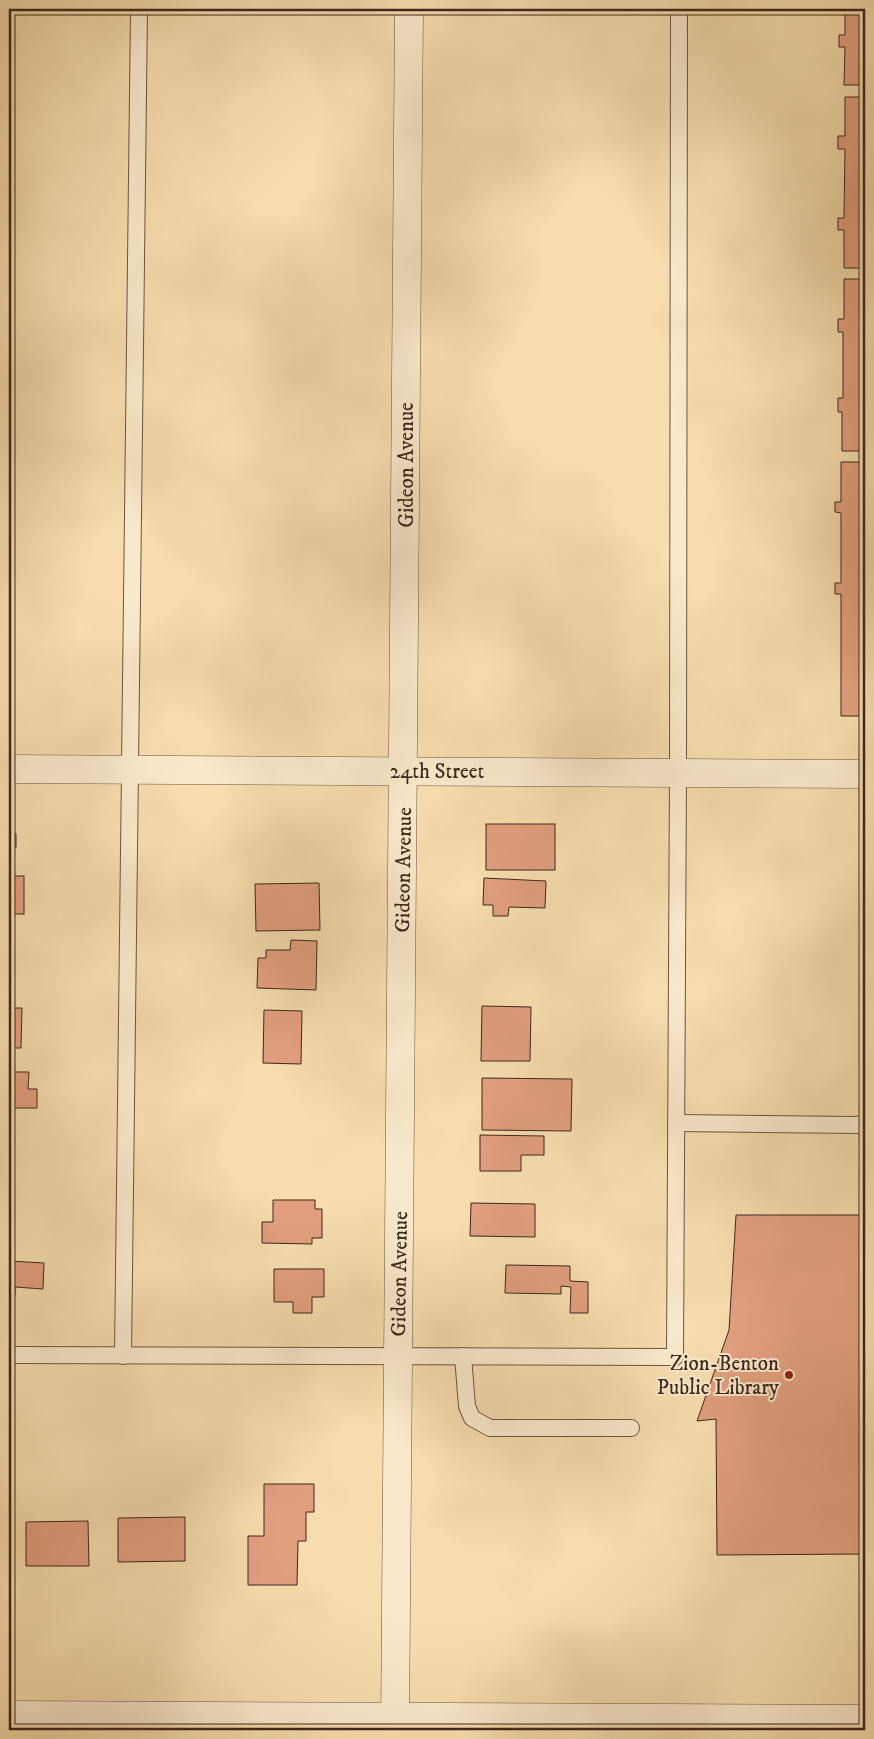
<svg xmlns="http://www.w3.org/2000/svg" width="874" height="1739" font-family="'IM FELL DW Pica',serif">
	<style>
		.building { fill: #e19f7f; stroke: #3f271e }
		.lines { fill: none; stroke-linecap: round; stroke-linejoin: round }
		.service-casing { stroke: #6d5442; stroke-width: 18 }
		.minor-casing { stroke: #6d5442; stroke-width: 29 }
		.tertiary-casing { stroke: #6d5442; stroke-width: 29 }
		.service { stroke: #f9e8ca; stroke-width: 16 }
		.minor { stroke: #f9e8ca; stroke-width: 28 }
		.tertiary { stroke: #f9e8ca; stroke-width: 28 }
		.poi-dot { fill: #8f2418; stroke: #f9e8ca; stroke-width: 2 }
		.labels { text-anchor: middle; stroke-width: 4; stroke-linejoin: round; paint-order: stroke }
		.street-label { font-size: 21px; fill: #3f271e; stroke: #f9e8ca }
		.poi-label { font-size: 21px; fill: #3f271e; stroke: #f9e8ca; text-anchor: end }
	</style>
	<rect width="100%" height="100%" fill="#f6dcae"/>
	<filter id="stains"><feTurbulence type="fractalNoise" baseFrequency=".004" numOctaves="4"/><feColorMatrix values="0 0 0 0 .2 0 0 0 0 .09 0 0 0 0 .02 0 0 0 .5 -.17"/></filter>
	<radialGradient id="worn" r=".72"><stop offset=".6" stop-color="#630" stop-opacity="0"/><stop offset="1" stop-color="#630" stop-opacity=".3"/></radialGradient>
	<!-- building -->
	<g class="building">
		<polygon points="845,9 865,9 865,85 844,85 845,47 839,47 839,35 845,35"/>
		<polygon points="845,97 865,97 865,268 844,268 844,230 838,230 838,218 844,218 845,149 838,149 838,136 845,136"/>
		<polygon points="844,279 865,279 865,451 842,451 842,412 838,412 838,398 843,398 843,332 838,332 838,319 844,319"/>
		<polygon points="841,462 865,462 865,716 841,716 841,594 835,594 835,583 841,583 841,513 835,512 835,502 841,502"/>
		<rect x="486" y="824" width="69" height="46"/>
		<rect x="9" y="834" width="7" height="13"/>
		<rect x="9" y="876" width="15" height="38"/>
		<polygon points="484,878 546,881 545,908 509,907 508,916 493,916 493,905 483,905"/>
		<polygon points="319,883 320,930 256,931 255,884"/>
		<polygon points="291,940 317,941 316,990 257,988 258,958 266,958 266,950 290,950"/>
		<rect x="9" y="941" width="5" height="39"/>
		<polygon points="482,1006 531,1007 530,1061 481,1061"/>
		<polygon points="9,1008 22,1008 21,1048 9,1048"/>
		<polygon points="264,1010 302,1011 301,1064 263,1063"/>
		<polygon points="9,1072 29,1072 28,1089 37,1089 37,1108 9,1108"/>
		<polygon points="482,1078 572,1079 571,1131 482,1130"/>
		<polygon points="480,1135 544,1136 544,1155 521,1155 521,1171 480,1171"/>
		<polygon points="9,1136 13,1136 11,1178 9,1178"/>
		<polygon points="273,1200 315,1200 315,1209 322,1209 322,1238 312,1238 312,1244 262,1243 262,1222 273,1222"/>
		<polygon points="471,1203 535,1204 535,1237 470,1236"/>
		<polygon points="736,1215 865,1215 865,1554 717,1555 716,1419 697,1421 729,1330"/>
		<polygon points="9,1261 44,1263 43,1289 15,1287 15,1295 9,1294"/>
		<polygon points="506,1265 570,1266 570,1281 588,1282 588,1313 570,1313 571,1287 561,1286 561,1294 505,1293"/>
		<polygon points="274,1269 324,1269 324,1297 312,1297 312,1313 293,1313 293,1302 274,1302"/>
		<polygon points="264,1484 314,1484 314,1512 306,1512 306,1541 298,1541 297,1585 248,1585 248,1536 264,1536"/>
		<polygon points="185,1517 185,1561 118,1562 118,1518"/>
		<polygon points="88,1521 89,1566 26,1566 26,1522"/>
	</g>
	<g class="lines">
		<defs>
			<g id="service">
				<polyline points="676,1123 855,1125 865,1124"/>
				<polyline points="9,1355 675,1357 678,773 679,9"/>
				<polyline points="123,1356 139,9"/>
				<polyline points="463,1356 467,1406 472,1418 490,1428 631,1428"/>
			</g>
			<g id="minor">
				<polyline points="9,769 865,774"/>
				<polyline points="395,1730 409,9"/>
			</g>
			<polyline id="tertiary" points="9,1715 865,1719"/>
		</defs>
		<!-- service casing -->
		<use href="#service" class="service-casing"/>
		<!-- minor casing -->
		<use href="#minor" class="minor-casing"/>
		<!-- tertiary casing -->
		<use href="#tertiary" class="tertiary-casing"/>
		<!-- service -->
		<use href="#service" class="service"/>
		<!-- minor -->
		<use href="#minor" class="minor"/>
		<!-- tertiary -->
		<use href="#tertiary" class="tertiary"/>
	</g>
	<!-- markers -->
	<circle class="poi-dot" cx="789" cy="1375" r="5"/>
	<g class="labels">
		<!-- street labels -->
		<g class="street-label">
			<text transform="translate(406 465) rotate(-90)" y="7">Gideon Avenue</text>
			<text x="437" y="778">24th Street</text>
			<text transform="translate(403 870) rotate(-89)" y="7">Gideon Avenue</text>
			<text transform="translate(399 1274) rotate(-89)" y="7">Gideon Avenue</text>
		</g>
		<!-- poi labels -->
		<g class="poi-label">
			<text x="779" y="1370">Zion-Benton<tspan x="779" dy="24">Public Library</tspan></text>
		</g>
	</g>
	<!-- margin -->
	<rect width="874" height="1739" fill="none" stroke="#f6dcae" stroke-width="30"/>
	<rect x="10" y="10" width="854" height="1719" fill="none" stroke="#3f271e" stroke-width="2.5"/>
	<rect x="15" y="15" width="844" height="1709" fill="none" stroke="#3f271e"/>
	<rect width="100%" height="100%" filter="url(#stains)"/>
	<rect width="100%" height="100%" fill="url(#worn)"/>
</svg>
